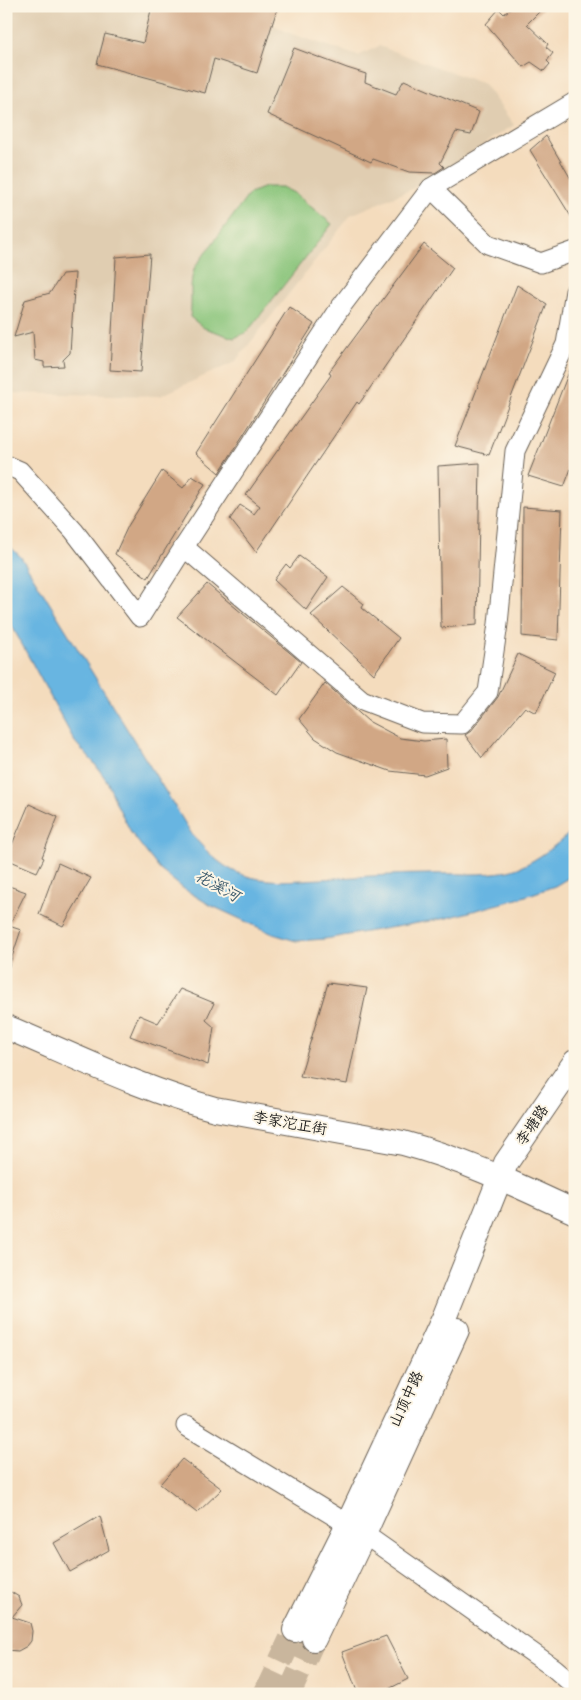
<svg xmlns="http://www.w3.org/2000/svg" width="581" height="1700" font-family="Mali,'LXGW WenKai TC',sans-serif">
	<style>
		.built { fill: #e0cdb1 }
		.green { fill: #89c47a; stroke: #52704b }
		.water { fill: #68b5e1; stroke: #42687e }
		.building { fill: #d1a785 }
		.lines { fill: none; stroke-linecap: round; stroke-linejoin: round }
		.major-tunnel { stroke: #c9b69d; stroke-width: 24; stroke-dasharray: 24 12; stroke-linecap: butt }
		.minor-casing { stroke: #685f54; stroke-width: 21 }
		.major-casing { stroke: #685f54; stroke-width: 26 }
		.minor { stroke: #fff; stroke-width: 19 }
		.major { stroke: #fff; stroke-width: 24 }
		.labels { text-anchor: middle; stroke-width: 4; stroke-linejoin: round; paint-order: stroke }
		.street-label { font-size: 15px; fill: #1c1c1c; stroke: #fcf5e5 }
		.water-label { font-size: 16px; font-style: italic; fill: #3a596b; stroke: #fcf5e5 }
	</style>
	<rect width="100%" height="100%" fill="#fcf5e5"/>
	<filter id="ink" filterUnits="userSpaceOnUse"><feTurbulence type="fractalNoise" baseFrequency=".02" numOctaves="2"/><feDisplacementMap in="SourceGraphic" scale="10" xChannelSelector="R" yChannelSelector="G"/><feConvolveMatrix kernelMatrix="1 2 1 2 8 2 1 2 1" color-interpolation-filters="sRGB"/></filter>
	<filter id="wash" filterUnits="userSpaceOnUse"><feTurbulence type="fractalNoise" baseFrequency=".0096" numOctaves="4" result="noise"/><feDisplacementMap in="SourceGraphic" scale="20" xChannelSelector="R" yChannelSelector="G"/><feGaussianBlur stdDeviation="1.12" result="paint"/><feColorMatrix in="noise" values="0 0 0 0 0 0 0 0 0 0 0 0 0 0 0 0 0 1.4 0 .05"/><feComposite in="paint" operator="in"/></filter>
	<g filter="url(#wash)">
		<rect width="100%" height="100%" fill="#f4dcbd"/>
		<!-- built -->
		<polygon class="built" points="6,6 279,6 272,24 289,33 358,56 379,46 484,84 514,125 421,185 351,215 235,362 160,396 6,393"/>
		<!-- green -->
		<path class="green" d="M 265,187 L 282,187 L 294,193 L 332,224 L 247,332 L 234,338 L 204,328 L 190,317 C 193,300 188,284 195,267 L 250,193 Z"/>
		<!-- water -->
		<path class="water" d="M 6,543 L 21,557 L 193,836 C 209,854 225,871 250,877 C 274,883 298,880 322,879 C 357,877 393,874 428,874 C 455,873 482,876 508,871 C 531,866 558,844 575,828 L 575,874 L 555,886 L 514,900 L 447,918 L 325,939 L 296,941 L 273,934 L 210,905 L 184,889 L 160,870 L 132,834 L 117,805 L 107,781 L 94,763 L 75,742 L 6,615 Z"/>
		<g id="blocks">
			<!-- building -->
			<g class="building">
				<polygon points="152,6 278,6 257,73 214,59 205,93 97,64 105,34 143,43"/>
				<polygon points="514,6 545,6 527,24 548,44 546,47 553,53 547,61 550,64 544,71 531,62 523,67 486,24 499,9 504,14"/>
				<polygon points="294,48 347,68 366,74 365,82 396,94 404,80 479,112 471,135 456,132 440,163 444,167 435,173 409,172 373,159 371,162 267,114"/>
				<polygon points="546,136 575,186 575,223 530,150"/>
				<polygon points="424,244 453,268 359,404 357,402 256,552 230,519 240,505 254,514 260,506 246,495 331,375 329,372"/>
				<polygon points="150,254 141,372 110,370 116,257"/>
				<polygon points="75,273 70,353 63,360 64,366 44,367 44,362 35,360 33,332 14,337 25,300 50,293 62,274"/>
				<polygon points="517,285 547,304 489,455 455,446"/>
				<polygon points="289,307 314,324 219,473 196,453"/>
				<polygon points="574,359 575,458 564,487 528,476"/>
				<polygon points="480,463 477,625 441,628 438,466"/>
				<polygon points="162,471 183,488 192,476 205,484 148,578 115,554 128,526"/>
				<polygon points="523,507 562,510 558,640 522,636"/>
				<polygon points="299,556 328,577 306,610 274,580 286,564 290,568"/>
				<polygon points="207,584 301,662 278,695 177,617"/>
				<polygon points="343,587 364,604 362,608 399,638 374,674 311,615"/>
				<polygon points="518,654 555,672 536,713 525,707 482,758 465,735 471,731 498,697"/>
				<polygon points="325,683 368,721 400,738 424,741 446,739 447,767 425,775 390,771 337,752 315,738 299,719"/>
				<polygon points="29,804 58,817 42,857 44,858 37,872 6,859"/>
				<polygon points="58,863 91,878 63,926 39,914"/>
				<polygon points="6,885 26,892 9,926 21,930 8,969 6,969"/>
				<polygon points="328,983 367,988 347,1084 300,1076"/>
				<polygon points="180,989 214,1003 206,1020 214,1027 208,1065 130,1036 139,1015 158,1023"/>
				<polygon points="182,1459 222,1489 197,1513 160,1484"/>
				<polygon points="100,1516 109,1550 70,1572 54,1543"/>
				<polygon points="6,1589 19,1597 22,1605 12,1617 30,1623 32,1631 31,1641 27,1646 18,1651 6,1650"/>
				<polygon points="386,1636 408,1679 379,1694 358,1694 342,1652"/>
			</g>
		</g>
	</g>
	<g filter="url(#ink)">
		<use href="#blocks" fill-opacity="0" stroke="#685f54" stroke-width="1"/>
		<g class="lines">
			<!-- major-tunnel -->
			<g class="major-tunnel">
				<polyline points="265,1694 295,1630"/>
				<polyline points="289,1694 314,1639"/>
			</g>
			<defs>
				<g id="minor">
					<polyline points="431,188 488,244 541,263 575,251"/>
					<polyline points="6,465 20,471 74,531 140,617 184,547 340,308 431,188 575,102"/>
					<polyline points="184,547 362,700 422,723 462,724 488,692 498,624 515,451 566,344 575,291"/>
					<polyline points="186,1426 364,1534 554,1668 575,1686"/>
				</g>
				<g id="major">
					<path d="M 6,1027 C 75,1056 143,1090 215,1109 L 403,1143 C 463,1159 519,1186 575,1212"/>
					<polyline points="295,1630 348,1524 444,1318 506,1163 575,1062"/>
					<polyline points="314,1639 364,1534 457,1330"/>
				</g>
			</defs>
			<!-- minor casing -->
			<use href="#minor" class="minor-casing"/>
			<!-- major casing -->
			<use href="#major" class="major-casing"/>
			<!-- minor -->
			<use href="#minor" class="minor"/>
			<!-- major -->
			<use href="#major" class="major"/>
		</g>
	</g>
	<g class="labels">
		<!-- street labels -->
		<g class="street-label">
			<text transform="translate(290 1123) rotate(10)" y="5">李家沱正街</text>
			<text transform="translate(532 1125) rotate(-56)" y="5">李塘路</text>
			<text transform="translate(406 1399) rotate(-65)" y="5">山顶中路</text>
		</g>
		<!-- water labels -->
		<g class="water-label">
			<text transform="translate(218 885) rotate(29)" y="6">花溪河</text>
		</g>
	</g>
	<!-- margin -->
	<rect width="581" height="1700" fill="none" stroke="#fcf5e5" stroke-width="25"/>
</svg>
